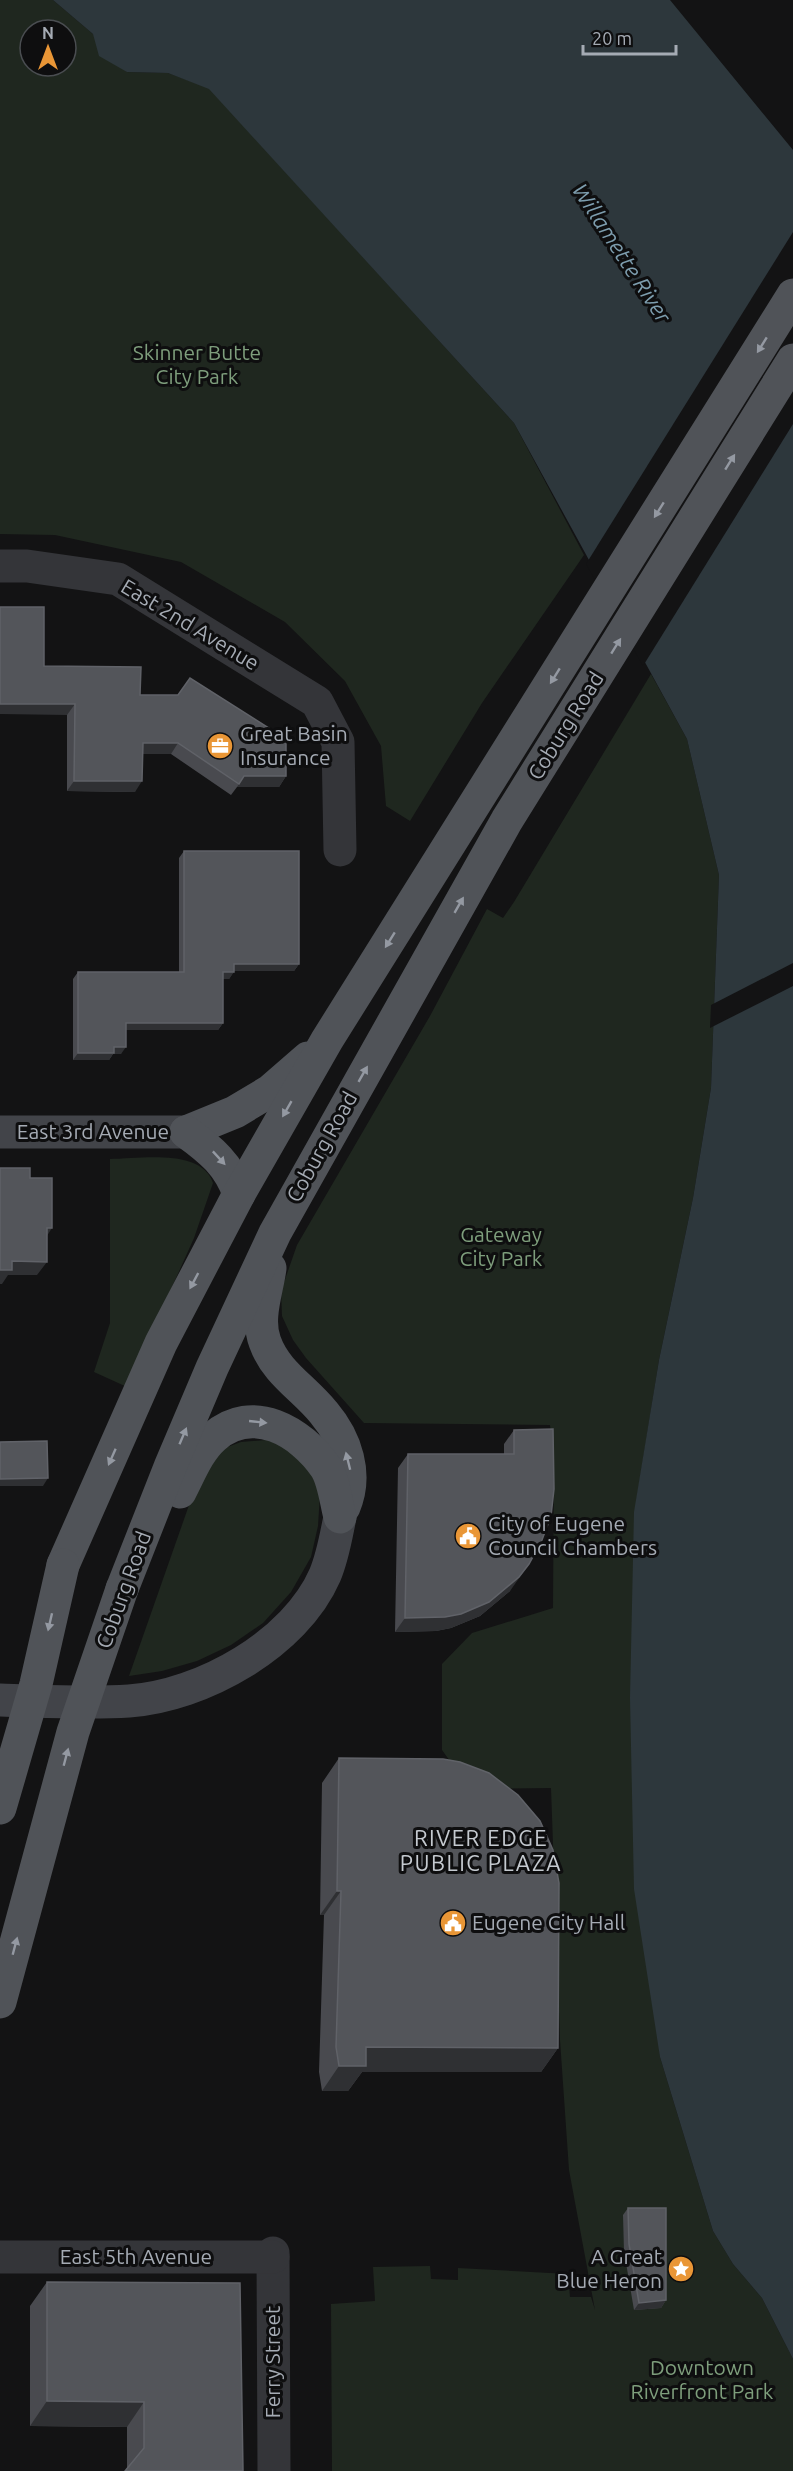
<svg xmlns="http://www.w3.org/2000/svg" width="793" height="2471" font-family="Ubuntu,sans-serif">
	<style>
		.green { fill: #1f271f; fill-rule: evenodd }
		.water { fill: #2d373c }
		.pier { fill: #131314 }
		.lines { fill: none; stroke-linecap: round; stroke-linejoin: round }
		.street { stroke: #343539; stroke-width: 33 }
		.secondary { stroke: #424449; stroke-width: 33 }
		.primary { stroke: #505358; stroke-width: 33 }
		.primary-bridge { stroke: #505358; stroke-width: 33 }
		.wall { fill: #494a4f }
		.shaded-wall { fill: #2f3033 }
		.building { fill: #53555a; stroke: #606268; stroke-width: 1.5 }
		.oneway { fill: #9499a2 }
		.labels { text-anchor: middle; stroke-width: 6; stroke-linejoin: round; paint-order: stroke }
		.park-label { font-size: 21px; fill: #7e9e7c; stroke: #0e0e0f }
		.street-label { font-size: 21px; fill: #a5abb4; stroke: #0e0e0f }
		.poi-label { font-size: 21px; fill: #a5abb4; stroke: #0e0e0f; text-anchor: start }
		.water-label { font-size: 22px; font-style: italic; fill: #7d9dae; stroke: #0e0e0f }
		.neighbourhood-label { font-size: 22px; letter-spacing: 1.5px; fill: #c5cad0; stroke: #0e0e0f }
	</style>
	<rect width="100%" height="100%" fill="#131314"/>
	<!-- green -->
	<g class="green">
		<path d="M 0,0 L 53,0 L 93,34 L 127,72 L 168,73 L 209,88 L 514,423 L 584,555 L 482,703 L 410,821 L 386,806 L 381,746 L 345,681 L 285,622 L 181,562 L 55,535 L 0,534 ZM 30,30 L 66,30 L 66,66 L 30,66 Z"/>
		<polygon points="651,674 687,739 719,875 711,1088 693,1198 659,1360 636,1503 660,2057 713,2231 733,2264 762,2298 793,2359 793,2471 332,2471 331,2304 375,2301 373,2267 430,2266 431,2279 458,2280 458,2268 568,2274 570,2297 591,2297 595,2310 569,2170 560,2040 551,1788 470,1789 442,1750 442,1664 472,1633 553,1608 554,1459 550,1425 364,1423 306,1358 293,1340 282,1316 281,1291 297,1245 430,1016 487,909 503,918 514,902"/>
		<path d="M 110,1159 C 141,1159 201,1148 213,1183 L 194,1238 L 127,1387 L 94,1372 L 110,1323 Z"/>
		<polygon points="266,1440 288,1447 304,1458 320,1494 318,1526 311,1557 291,1592 263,1623 231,1645 197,1661 162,1671 129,1676 195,1488 222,1449 241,1442"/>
	</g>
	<!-- water -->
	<polygon class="water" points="53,0 670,0 793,150 793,2359 762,2298 733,2264 713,2231 660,2057 634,1889 630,1698 634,1512 659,1360 693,1198 711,1088 719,875 687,739 514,423 209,89 168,73 127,72 99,56 93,34"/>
	<!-- pier -->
	<g class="pier">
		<polygon points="793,232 793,424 643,666 586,564"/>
		<polygon points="793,963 793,986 710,1028 711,1005"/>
	</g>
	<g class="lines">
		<!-- street -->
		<g class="street">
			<polyline points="0,566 27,566 118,579 317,702 338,742 340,850"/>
			<polyline points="273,2253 274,2471"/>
			<polyline points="0,2257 273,2257"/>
		</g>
		<!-- secondary -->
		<g class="secondary">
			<polyline points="0,1132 186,1132"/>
			<path d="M 0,1700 C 42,1701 86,1704 129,1701 C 202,1696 295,1644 325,1575 C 333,1556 336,1536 340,1517"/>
		</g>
		<!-- primary -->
		<g class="primary">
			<polyline points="186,1132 235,1112 270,1091 308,1058"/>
			<path d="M 186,1132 C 211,1150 229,1165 239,1194"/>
			<path d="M 270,1268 C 267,1291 256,1319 265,1342 C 276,1373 304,1388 324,1413 C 346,1439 358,1474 344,1507"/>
			<path d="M 180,1492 C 190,1473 198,1451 214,1437 C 252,1403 301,1431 326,1468 C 334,1481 336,1502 340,1517"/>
			<polyline points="63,1565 161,1343 239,1194 327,1040 793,295"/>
			<polyline points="122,1589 170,1467 212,1368 275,1233 507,820 793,360"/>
		</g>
		<!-- primary-bridge -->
		<g class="primary-bridge">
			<polyline points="0,1808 36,1684 63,1565"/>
			<polyline points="0,2002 73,1732 122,1589"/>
		</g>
	</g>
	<!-- wall -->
	<g class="wall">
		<polygon points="44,666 140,695 286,776 279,787 237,787 231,795 171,754 143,754 135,792 67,791 67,715"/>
		<polygon points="184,851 299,964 294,971 234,971 229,979 223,979 223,1023 218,1030 126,1030 121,1054 113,1054 109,1060 73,1060 73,979 78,972 179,972 179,858"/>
		<polygon points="553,1429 510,1591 480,1616 451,1628 436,1631 395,1632 398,1468 408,1454 504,1454 504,1444 514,1430"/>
		<polygon points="339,1758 558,2048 541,2072 362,2072 348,2091 322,2091 319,2072 324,1915 320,1915 322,1783"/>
		<polygon points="628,2208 666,2300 661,2308 634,2310 624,2251 623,2215"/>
		<polygon points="47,2282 243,2471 127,2469 127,2427 30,2426 30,2306"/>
	</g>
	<!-- shaded-wall -->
	<g class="shaded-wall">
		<polygon points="0,704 75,704 67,715 0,714"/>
		<polygon points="143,743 178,743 171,754 135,754"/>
		<polygon points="244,776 286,776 279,787 237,787"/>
		<polygon points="74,781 142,781 135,792 67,791"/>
		<polygon points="234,964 299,964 294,971 229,971"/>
		<polygon points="223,972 234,972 229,979 218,979"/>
		<polygon points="126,1023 223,1023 218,1030 121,1030"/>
		<polygon points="114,1047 126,1047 121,1054 113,1054 109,1060 73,1060 78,1053"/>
		<polygon points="47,1228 52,1228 43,1242"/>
		<polygon points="12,1261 47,1262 37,1275 8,1275 2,1284 0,1284 0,1270"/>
		<polygon points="48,1478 43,1486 0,1486 0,1479"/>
		<polygon points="529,1564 510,1591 480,1616 451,1628 436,1631 395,1632 405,1618"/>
		<polygon points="337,1891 341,1891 324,1915 320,1915"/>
		<polygon points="366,2047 558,2048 541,2072 362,2072 348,2091 322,2091 339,2066"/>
		<polygon points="666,2300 661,2308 634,2310 639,2303"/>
		<polygon points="47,2401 144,2402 127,2427 30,2426"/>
	</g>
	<!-- building -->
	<g class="building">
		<polygon points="0,607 44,607 44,666 141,667 140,695 178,695 190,678 286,739 286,776 244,776 239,784 178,743 143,743 142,781 74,781 75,704 0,704"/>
		<polygon points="184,851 299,851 299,964 234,964 234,972 223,972 223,1023 126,1023 126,1047 114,1047 114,1053 78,1053 78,972 184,972"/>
		<polygon points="0,1168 30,1168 30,1178 52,1178 52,1228 47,1228 47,1262 12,1261 12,1270 0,1270"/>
		<polygon points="553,1429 554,1489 551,1516 542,1540 529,1564 519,1577 489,1602 461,1614 445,1617 405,1618 408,1454 514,1454 514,1430"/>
		<polygon points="47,1441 48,1478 0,1479 0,1442"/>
		<polygon points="339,1758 443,1759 460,1762 489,1773 518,1795 540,1821 553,1850 559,1883 558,2048 366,2047 366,2066 339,2066 336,2047 341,1891 337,1891"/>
		<polygon points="628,2208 666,2208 666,2300 639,2303 629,2244"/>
		<polygon points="47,2282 240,2283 243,2471 125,2471 144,2448 144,2402 47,2401"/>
	</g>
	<!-- one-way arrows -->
	<defs><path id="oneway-solid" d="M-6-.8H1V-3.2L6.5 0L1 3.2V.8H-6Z" transform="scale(1.5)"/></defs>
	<g class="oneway">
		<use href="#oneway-solid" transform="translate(762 345) rotate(122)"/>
		<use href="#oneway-solid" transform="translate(730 462) rotate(-58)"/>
		<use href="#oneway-solid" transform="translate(659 510) rotate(122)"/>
		<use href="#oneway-solid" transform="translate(616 646) rotate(-58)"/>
		<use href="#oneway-solid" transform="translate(555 676) rotate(122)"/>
		<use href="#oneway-solid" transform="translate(459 905) rotate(-60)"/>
		<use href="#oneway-solid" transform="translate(390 940) rotate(122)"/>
		<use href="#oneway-solid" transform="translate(363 1074) rotate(-60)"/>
		<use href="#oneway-solid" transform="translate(287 1109) rotate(120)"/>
		<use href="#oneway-solid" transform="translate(219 1158) rotate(47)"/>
		<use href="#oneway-solid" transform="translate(194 1281) rotate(118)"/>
		<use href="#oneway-solid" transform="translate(258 1422) rotate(6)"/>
		<use href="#oneway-solid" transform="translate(183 1436) rotate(-67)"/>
		<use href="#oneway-solid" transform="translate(112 1457) rotate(114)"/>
		<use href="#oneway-solid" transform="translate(348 1461) rotate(-104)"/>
		<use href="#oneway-solid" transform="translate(50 1622) rotate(103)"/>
		<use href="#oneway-solid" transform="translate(66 1757) rotate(-75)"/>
		<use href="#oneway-solid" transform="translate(15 1946) rotate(-75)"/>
	</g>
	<!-- icons -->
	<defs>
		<symbol id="office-disc" viewBox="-11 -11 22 22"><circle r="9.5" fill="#e99636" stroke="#0e0e0f"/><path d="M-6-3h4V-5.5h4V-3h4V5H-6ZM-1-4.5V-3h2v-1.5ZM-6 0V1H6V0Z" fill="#fff"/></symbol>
		<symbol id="civic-disc" viewBox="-11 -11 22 22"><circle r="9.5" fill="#e99636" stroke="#0e0e0f"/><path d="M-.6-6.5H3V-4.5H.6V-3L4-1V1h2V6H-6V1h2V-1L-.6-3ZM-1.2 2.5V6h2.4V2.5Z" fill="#fff"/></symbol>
		<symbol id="sight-disc" viewBox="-11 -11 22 22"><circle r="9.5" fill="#e99636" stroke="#0e0e0f"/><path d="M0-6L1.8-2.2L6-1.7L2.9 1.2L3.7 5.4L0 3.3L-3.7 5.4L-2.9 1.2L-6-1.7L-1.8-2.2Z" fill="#fff"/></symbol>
	</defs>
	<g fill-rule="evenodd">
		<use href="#office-disc" x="205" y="731" width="30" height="30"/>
		<use href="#civic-disc" x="453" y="1521" width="30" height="30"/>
		<use href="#civic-disc" x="438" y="1908" width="30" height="30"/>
		<use href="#sight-disc" x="666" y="2254" width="30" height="30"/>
	</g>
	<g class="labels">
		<!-- park labels -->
		<g class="park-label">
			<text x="197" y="360">Skinner Butte<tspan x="197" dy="24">City Park</tspan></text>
			<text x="501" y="1242">Gateway<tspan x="501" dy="24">City Park</tspan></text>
			<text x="702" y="2375">Downtown<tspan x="702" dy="24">Riverfront Park</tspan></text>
		</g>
		<!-- street labels -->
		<g class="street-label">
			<text transform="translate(190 625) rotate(31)" y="7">East 2nd Avenue</text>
			<text transform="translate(566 726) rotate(-58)" y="7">Coburg Road</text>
			<text x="93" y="1139">East 3rd Avenue</text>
			<text transform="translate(322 1147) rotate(-61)" y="7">Coburg Road</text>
			<text transform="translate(124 1590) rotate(-70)" y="7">Coburg Road</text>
			<text x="136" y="2264">East 5th Avenue</text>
			<text transform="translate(273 2362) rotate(-90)" y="7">Ferry Street</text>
		</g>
		<!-- poi labels -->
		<g class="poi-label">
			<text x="240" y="741">Great Basin<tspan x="240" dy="24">Insurance</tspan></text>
			<text x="488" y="1531">City of Eugene<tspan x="488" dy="24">Council Chambers</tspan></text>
			<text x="472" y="1930">Eugene City Hall</text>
			<text x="662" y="2264" text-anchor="end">A Great<tspan x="662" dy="24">Blue Heron</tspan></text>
		</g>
		<!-- water labels -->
		<g class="water-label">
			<text transform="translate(622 253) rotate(57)" y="8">Willamette River</text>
		</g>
		<!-- neighbourhood labels -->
		<g class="neighbourhood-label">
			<text x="481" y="1846">RIVER EDGE<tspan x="481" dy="25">PUBLIC PLAZA</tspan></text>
		</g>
	</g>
	<!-- north arrow -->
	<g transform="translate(48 48)"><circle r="28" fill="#0e0e0f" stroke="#4a4d51" stroke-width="1.5"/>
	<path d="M0-4.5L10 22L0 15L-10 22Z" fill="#e99636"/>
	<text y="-9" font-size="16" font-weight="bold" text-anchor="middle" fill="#a5abb4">N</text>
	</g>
	<!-- scale -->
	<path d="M583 45v9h93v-9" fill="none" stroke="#a5abb4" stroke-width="3"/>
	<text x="592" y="45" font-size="18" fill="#a5abb4" stroke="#0e0e0f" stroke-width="4.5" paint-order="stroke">20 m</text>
</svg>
